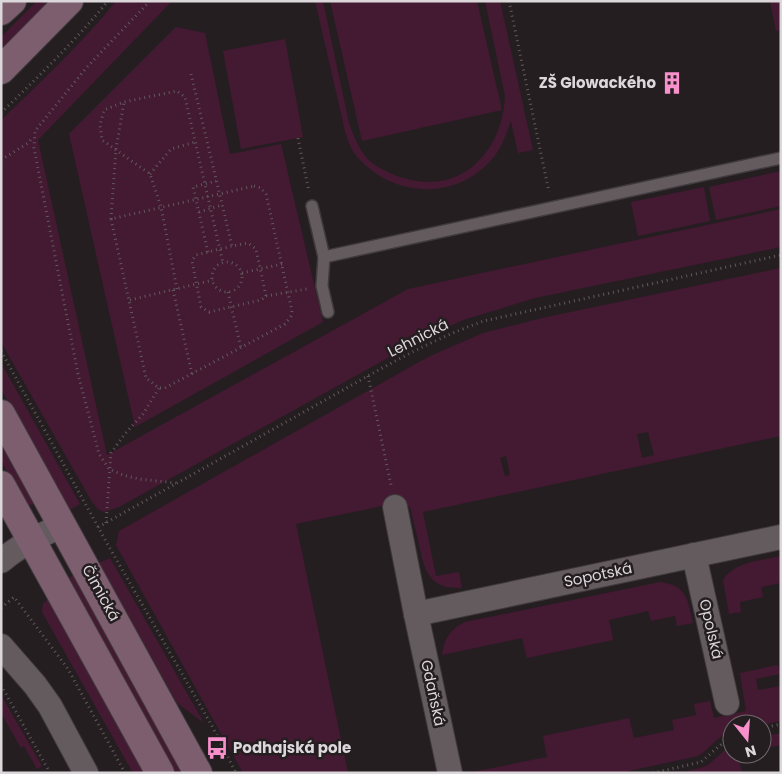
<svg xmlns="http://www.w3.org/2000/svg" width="782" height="774" font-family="Poppins,sans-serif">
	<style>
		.green { fill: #441932; fill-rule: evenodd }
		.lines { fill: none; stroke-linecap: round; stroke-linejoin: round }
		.lane-casing { stroke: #3f3a3d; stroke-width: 14 }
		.street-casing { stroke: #3f3a3d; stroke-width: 26 }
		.secondary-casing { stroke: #3f3a3d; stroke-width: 30 }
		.path { stroke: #615a5d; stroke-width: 3; stroke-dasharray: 1 4; stroke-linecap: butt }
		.lane { stroke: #645b5f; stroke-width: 11 }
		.street { stroke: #645b5f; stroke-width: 24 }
		.secondary { stroke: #7c5e6f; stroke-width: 28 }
		.labels { text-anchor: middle; stroke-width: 5; stroke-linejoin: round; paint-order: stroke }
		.poi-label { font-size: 15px; font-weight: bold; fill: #dcd7da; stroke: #251e21; text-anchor: end }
		.street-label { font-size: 15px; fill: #dcd7da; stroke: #251e21 }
	</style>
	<rect width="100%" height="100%" fill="#251e21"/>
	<!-- green -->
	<g class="green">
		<polygon points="37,1 51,1 1,53 1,37"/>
		<path d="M 116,1 L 172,1 L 38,140 L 107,455 L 408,289 L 781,209 L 781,247 L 535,298 L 463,320 L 413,344 L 119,507 L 104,512 L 98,509 L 92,502 L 1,342 L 1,120 C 41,82 81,44 116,1 Z"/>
		<path d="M 315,1 L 323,1 L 349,123 C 354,137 360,153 372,163 C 382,170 395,176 407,179 C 463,194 503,150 505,96 L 485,1 L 500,1 L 533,150 L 518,153 L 511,121 C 506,134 502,148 492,159 C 455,203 388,197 354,153 C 350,147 347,138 345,131 Z"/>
		<polygon points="330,1 477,1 502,110 362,141"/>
		<polygon points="770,1 781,1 781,30 776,31"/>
		<polygon points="176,27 205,33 230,154 281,144 323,322 135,427 69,134"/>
		<polygon points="285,39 303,137 241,149 223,51"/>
		<polygon points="781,171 781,206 716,220 709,187"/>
		<polygon points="704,187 710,221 638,236 631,202"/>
		<path d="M 781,268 L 781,436 L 423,512 L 436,576 L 459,572 L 462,588 C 430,589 425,573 419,545 C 416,532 413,519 410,507 L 382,506 L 296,524 L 348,773 L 243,773 L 116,545 L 119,531 L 428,357 L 483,333 L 542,318 ZM 648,432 L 654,455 L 642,458 L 637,434 ZM 506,456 L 510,475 L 505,476 L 500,458 Z"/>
		<polygon points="1,363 80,504 68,511 1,389"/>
		<polygon points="1,441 36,503 27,507 1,461"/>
		<path d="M 781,556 L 781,583 L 761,587 L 763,597 L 740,602 L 741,612 L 729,614 L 723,580 C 736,561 760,561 781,556 Z"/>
		<polygon points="110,558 204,723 177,703 99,563"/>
		<polygon points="76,574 185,773 174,773 67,579"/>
		<path d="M 660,582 C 687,585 688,600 693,623 L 677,626 L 675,616 L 651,621 L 648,611 L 609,620 L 613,640 L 527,658 L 522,638 L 442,655 C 444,639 450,629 465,622 Z"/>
		<polygon points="49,598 145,773 133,773 42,612 43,604"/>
		<path d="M 778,665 L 780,674 L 756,679 L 758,690 L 781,686 L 781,721 L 762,725 L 732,724 L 732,731 C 719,734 710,749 698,756 L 620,773 L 467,773 L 547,757 L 543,736 L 629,718 L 634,738 L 674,730 L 672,720 L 696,715 L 694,704 L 710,701 L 714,718 L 746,711 L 740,673 Z"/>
		<polygon points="1,695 42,766 37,769 24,746 21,748 1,713"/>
		<polygon points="781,733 781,745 762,749 762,737"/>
		<polygon points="732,744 732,754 740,754 738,755 742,773 679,773 700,768 708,765"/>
	</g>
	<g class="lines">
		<defs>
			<g id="lane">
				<polyline points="312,206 324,257 322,286 328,312"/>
				<polyline points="324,257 781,158"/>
			</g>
			<g id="street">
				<polyline points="395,507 416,614 450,773"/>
				<polyline points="694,555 727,703"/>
				<path d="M 1,561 C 20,545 41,535 63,525"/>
				<polyline points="416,614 781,537"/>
				<polyline points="1,646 35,685 50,706 86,773"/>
			</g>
			<g id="secondary">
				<polyline points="1,11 12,1"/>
				<polyline points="1,70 69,1"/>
				<polyline points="1,414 198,773"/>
				<polyline points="1,485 160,773"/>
			</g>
		</defs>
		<!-- lane casing -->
		<use href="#lane" class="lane-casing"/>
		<!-- street casing -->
		<use href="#street" class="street-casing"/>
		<!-- secondary casing -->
		<use href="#secondary" class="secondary-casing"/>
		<!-- path -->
		<g class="path">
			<polyline points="150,1 87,67 35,131 34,148 78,374 99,454 109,469 123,475 139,479 176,483"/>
			<polyline points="509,1 549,192"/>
			<polyline points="191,74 232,246 248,243 256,249 266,296 261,300 209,312 201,307 192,261 196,255 232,246"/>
			<path d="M 1,113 C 38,77 75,41 108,1"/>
			<polyline points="298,138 309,192"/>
			<polyline points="1,160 28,143 33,137"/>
			<polyline points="150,174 171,149 195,142"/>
			<polygon points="254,186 261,188 266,194 292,311 291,316 285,324 165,388 159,388 146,378 111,219"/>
			<polyline points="199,212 222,205"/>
			<polyline points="111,219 116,149 124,102"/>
			<polyline points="208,252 193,187 216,181"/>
			<circle cx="227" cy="277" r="15"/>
			<polyline points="242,273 282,264"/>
			<polyline points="177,289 161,207 150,174 102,140 100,125 104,110 124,102 177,91 185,97 223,263"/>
			<polyline points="173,290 192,374"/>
			<polyline points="228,292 241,348"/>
			<polyline points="266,296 307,289"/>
			<polyline points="130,300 213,280"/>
			<polyline points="1,351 108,545 212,726 236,773"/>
			<polyline points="368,376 391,485"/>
			<polyline points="106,523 111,453 124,435 143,414 159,388"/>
			<path d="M 98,527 C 172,486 245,445 318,404 C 372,374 426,341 484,321 L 781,255"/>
			<polyline points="1,608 14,597 68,669 125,773"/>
			<polyline points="1,685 50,773"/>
			<polyline points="762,728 781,724"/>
			<polyline points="653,773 701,762 732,735"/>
		</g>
		<!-- lane -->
		<use href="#lane" class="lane"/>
		<!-- street -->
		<use href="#street" class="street"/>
		<!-- secondary -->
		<use href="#secondary" class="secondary"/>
	</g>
	<!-- icons -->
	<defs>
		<symbol id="building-bare" viewBox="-9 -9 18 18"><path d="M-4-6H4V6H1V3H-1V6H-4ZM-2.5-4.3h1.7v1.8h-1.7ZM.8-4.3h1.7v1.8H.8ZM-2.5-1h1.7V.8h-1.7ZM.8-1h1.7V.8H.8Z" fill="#f890cb" stroke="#251e21" stroke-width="2.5" paint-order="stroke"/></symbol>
		<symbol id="bus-bare" viewBox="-9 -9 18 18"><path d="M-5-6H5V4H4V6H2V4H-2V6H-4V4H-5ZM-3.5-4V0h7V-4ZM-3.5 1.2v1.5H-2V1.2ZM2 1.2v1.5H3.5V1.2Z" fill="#f890cb" stroke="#251e21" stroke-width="2.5" paint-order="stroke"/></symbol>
	</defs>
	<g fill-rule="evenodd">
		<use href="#building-bare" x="656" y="67" width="32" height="32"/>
		<use href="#bus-bare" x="201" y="732" width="32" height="32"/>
	</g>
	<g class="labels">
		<!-- poi labels -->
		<g class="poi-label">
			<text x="656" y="88">ZŠ Glowackého</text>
			<text x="233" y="753" text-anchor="start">Podhajská pole</text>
		</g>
		<!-- street labels -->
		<g class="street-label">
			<text transform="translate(418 338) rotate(-27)" y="5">Lehnická</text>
			<text transform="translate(598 575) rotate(-12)" y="5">Sopotská</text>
			<text transform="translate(101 593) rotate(61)" y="5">Čimická</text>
			<text transform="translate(711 629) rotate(77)" y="5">Opolská</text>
			<text transform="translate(433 693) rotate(78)" y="5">Gdaňská</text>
		</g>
	</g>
	<!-- border -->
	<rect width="782" height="774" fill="none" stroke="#dcd7da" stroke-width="5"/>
	<!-- north arrow -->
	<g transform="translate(747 739) rotate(163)"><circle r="24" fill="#251e21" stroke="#6e686b"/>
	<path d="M0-4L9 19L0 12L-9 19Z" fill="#f890cb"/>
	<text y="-8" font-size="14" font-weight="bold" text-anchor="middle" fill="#dcd7da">N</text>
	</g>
</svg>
